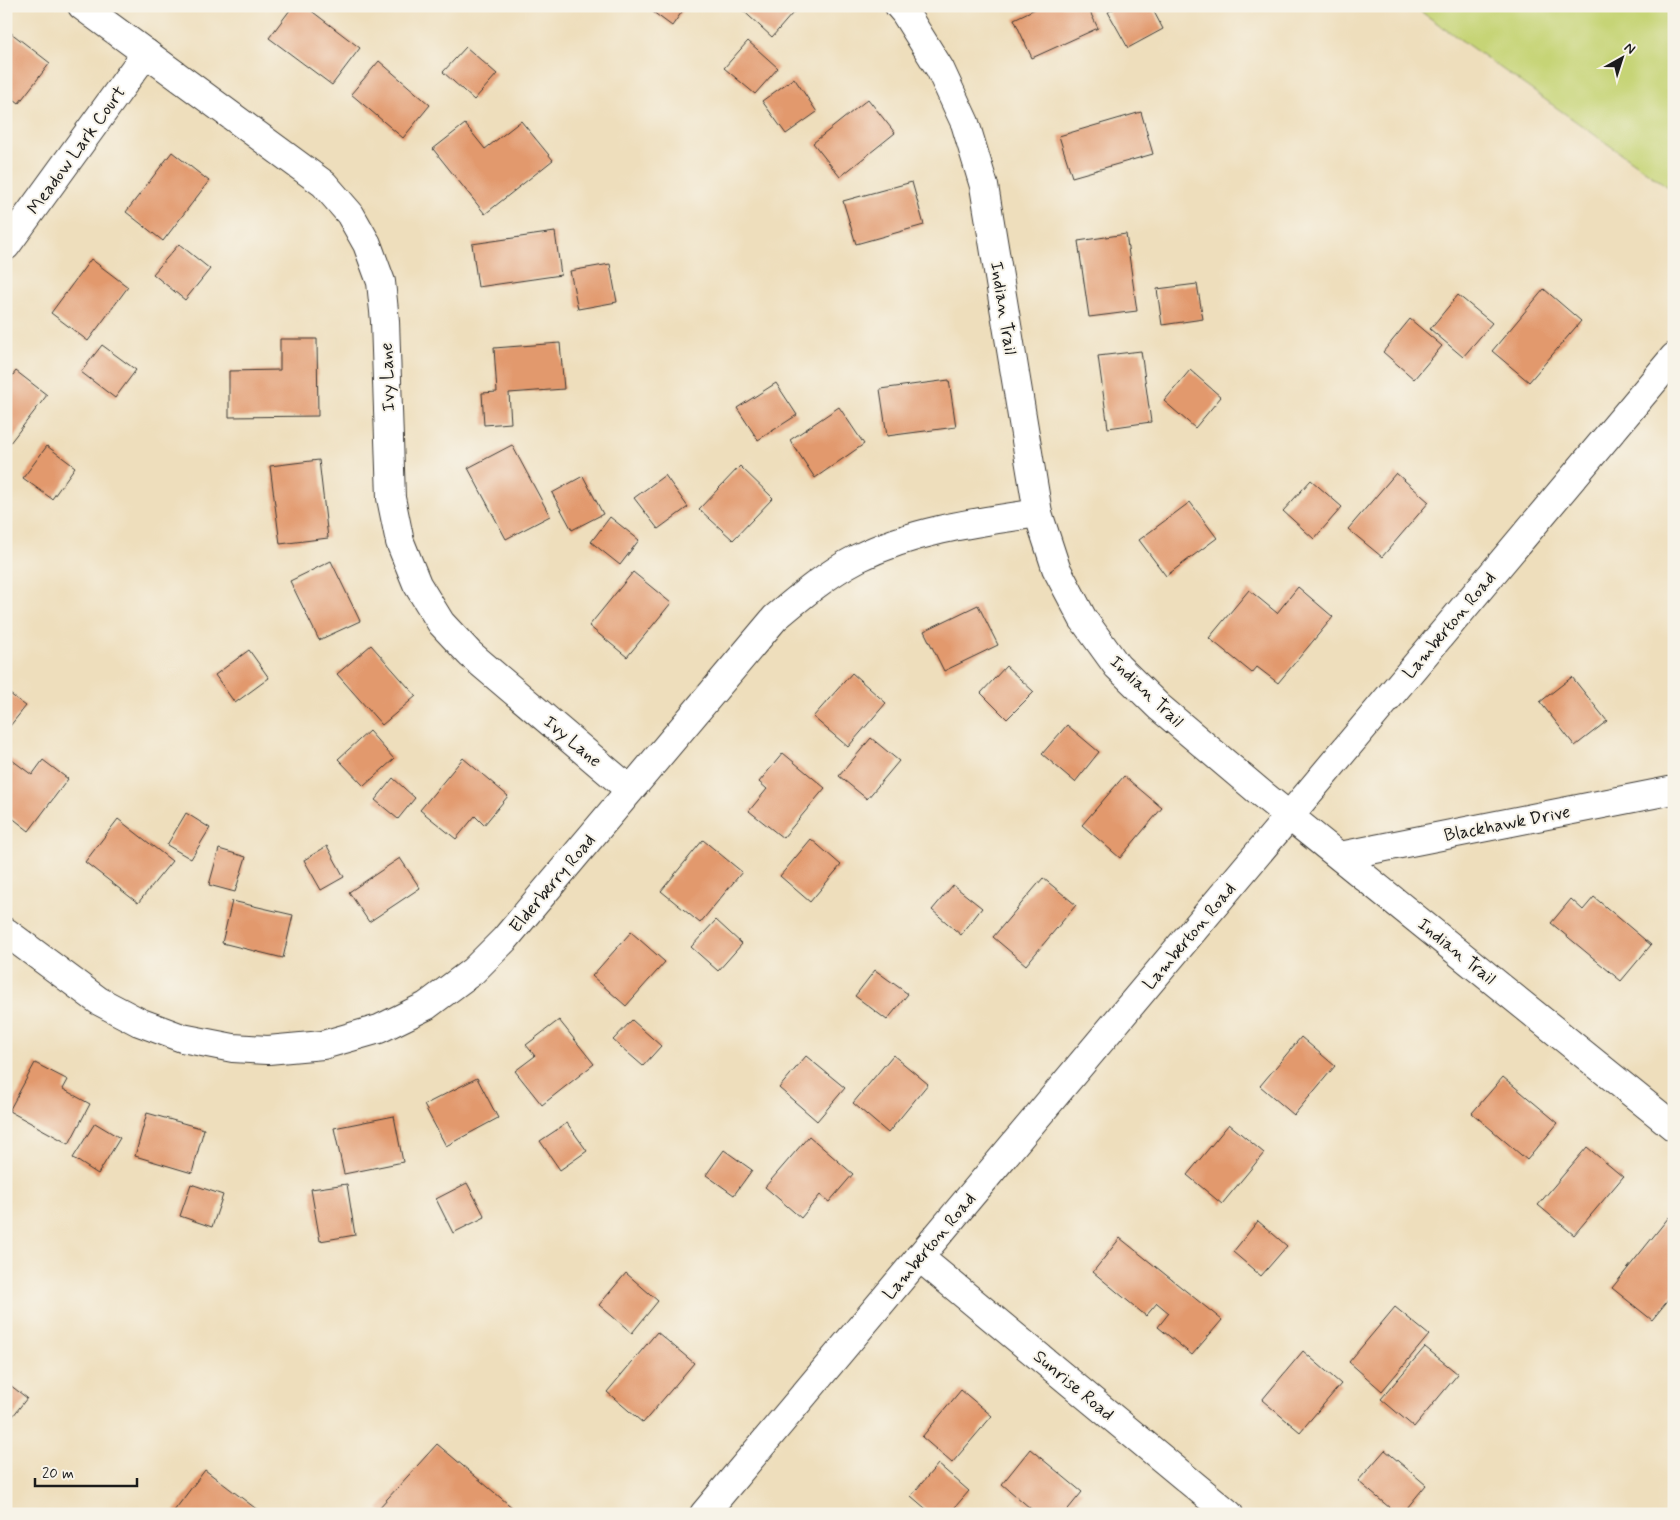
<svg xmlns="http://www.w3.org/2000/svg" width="1680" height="1520" font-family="Mynerve,sans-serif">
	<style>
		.green { fill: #c6d476; stroke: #717849 }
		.building { fill: #e2996d }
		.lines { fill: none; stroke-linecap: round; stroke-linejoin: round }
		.street-casing { stroke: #3c3934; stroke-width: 30 }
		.street { stroke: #fff; stroke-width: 28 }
		.labels { text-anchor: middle; stroke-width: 4; stroke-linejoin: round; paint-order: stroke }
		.street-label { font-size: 18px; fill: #1c1c1c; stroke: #f7f3e8 }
	</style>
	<rect width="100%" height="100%" fill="#f7f3e8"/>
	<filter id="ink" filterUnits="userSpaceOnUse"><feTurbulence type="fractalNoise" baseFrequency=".02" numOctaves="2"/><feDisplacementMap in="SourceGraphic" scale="10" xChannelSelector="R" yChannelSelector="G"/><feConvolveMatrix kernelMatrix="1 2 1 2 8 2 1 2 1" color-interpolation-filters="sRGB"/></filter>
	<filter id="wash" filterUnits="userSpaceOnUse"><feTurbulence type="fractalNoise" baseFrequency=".0096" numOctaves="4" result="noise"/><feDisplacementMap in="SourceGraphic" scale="20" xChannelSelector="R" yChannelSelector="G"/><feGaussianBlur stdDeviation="1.12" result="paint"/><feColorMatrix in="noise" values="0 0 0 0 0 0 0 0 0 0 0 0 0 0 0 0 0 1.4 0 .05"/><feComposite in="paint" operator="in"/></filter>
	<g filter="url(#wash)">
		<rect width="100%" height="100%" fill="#eedebc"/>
		<!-- green -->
		<polygon class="green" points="1413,6 1674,6 1674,191"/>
		<g id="blocks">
			<!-- building -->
			<g class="building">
				<polygon points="293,6 305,6 360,48 332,85 269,38"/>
				<polygon points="645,6 686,6 672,26"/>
				<polygon points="738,6 799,6 772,37"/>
				<polygon points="1041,6 1087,6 1098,28 1032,58 1014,19"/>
				<polygon points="1119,6 1151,6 1163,29 1128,48 1108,12"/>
				<polygon points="6,29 50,63 19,103 6,93"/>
				<polygon points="748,41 778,68 755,94 724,68"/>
				<polygon points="466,47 497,74 474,100 443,72"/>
				<polygon points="379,61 430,105 403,138 351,94"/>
				<polygon points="794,78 817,112 786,134 762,101"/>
				<polygon points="868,99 895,133 840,177 813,143"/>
				<polygon points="1141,112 1153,154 1072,177 1059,136"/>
				<polygon points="521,121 553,160 485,214 433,149 465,124 485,149"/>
				<polygon points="172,152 209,181 163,241 126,212"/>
				<polygon points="912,182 924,225 856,244 843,201"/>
				<polygon points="555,232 561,275 478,287 472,244"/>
				<polygon points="1126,234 1137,311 1089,317 1078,241"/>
				<polygon points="179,244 210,269 185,300 153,274"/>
				<polygon points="91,259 128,287 88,341 51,313"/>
				<polygon points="610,264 617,302 578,309 570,271"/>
				<polygon points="1197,284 1203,319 1162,325 1157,289"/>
				<polygon points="1544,289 1581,321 1529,382 1492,351"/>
				<polygon points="1458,295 1492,323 1463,357 1430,329"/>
				<polygon points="1410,319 1442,346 1414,379 1383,352"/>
				<polygon points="280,339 317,339 318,416 229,417 229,371 280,370"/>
				<polygon points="560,343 564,389 509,393 511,423 484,425 482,393 497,392 494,348"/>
				<polygon points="102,345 136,370 115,398 81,372"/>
				<polygon points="1141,351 1151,422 1108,428 1098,356"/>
				<polygon points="1190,370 1221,397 1195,428 1164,401"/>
				<polygon points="16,371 47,395 6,448 6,384"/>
				<polygon points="949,380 956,427 887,436 880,389"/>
				<polygon points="776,383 797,415 758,440 737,408"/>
				<polygon points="839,407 864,444 815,478 790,440"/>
				<polygon points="512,445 550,516 506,539 468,468"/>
				<polygon points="47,446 75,467 52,499 23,478"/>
				<polygon points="319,460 328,538 280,544 270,466"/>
				<polygon points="740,466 773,498 733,540 699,509"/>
				<polygon points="1396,473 1429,502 1382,557 1348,529"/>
				<polygon points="665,475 688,507 658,529 634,498"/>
				<polygon points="583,476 603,514 572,530 552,493"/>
				<polygon points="1311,480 1342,507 1314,539 1283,511"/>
				<polygon points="1190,502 1217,538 1166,576 1139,540"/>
				<polygon points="610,517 639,540 620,565 591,542"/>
				<polygon points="331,561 360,621 319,640 290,581"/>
				<polygon points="633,572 671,603 627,657 589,626"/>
				<polygon points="1298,587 1333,617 1278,683 1257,667 1252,673 1209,638 1249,590 1277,613"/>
				<polygon points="978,605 998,645 944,671 924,631"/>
				<polygon points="371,645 416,696 382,725 337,674"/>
				<polygon points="249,650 269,678 235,703 215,675"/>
				<polygon points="1006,666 1034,692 1007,719 981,693"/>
				<polygon points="852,673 886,703 848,747 813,717"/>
				<polygon points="1572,677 1607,721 1575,746 1540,702"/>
				<polygon points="6,691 26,706 6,731"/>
				<polygon points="1067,725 1099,752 1075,782 1042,754"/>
				<polygon points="369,731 394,759 364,786 338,759"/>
				<polygon points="871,738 899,761 867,799 839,776"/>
				<polygon points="783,753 825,788 783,838 749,811 767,789 759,782"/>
				<polygon points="8,757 32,775 43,760 68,779 29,831 6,813 6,760"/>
				<polygon points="463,758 508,796 484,825 475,816 456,839 420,810"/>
				<polygon points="1124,776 1162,808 1120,858 1082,825"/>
				<polygon points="393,778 415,798 398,819 375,800"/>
				<polygon points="186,813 210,828 191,859 167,845"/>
				<polygon points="118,819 172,861 138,903 85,862"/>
				<polygon points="811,839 841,865 810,902 780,876"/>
				<polygon points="703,840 742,872 700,923 661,891"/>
				<polygon points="327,846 344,877 321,890 304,860"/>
				<polygon points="219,849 246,857 235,892 209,885"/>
				<polygon points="400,858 420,888 369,922 349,892"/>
				<polygon points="1043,878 1076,905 1026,965 993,937"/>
				<polygon points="953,885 982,908 961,935 932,910"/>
				<polygon points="1594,897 1651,945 1621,981 1551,923 1571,899 1583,910"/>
				<polygon points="232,901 293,915 283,958 222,943"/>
				<polygon points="716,920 742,944 718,971 691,947"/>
				<polygon points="631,932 665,962 626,1006 592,976"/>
				<polygon points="875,970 908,994 887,1020 855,996"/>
				<polygon points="559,1020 594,1064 542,1105 515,1071 535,1056 526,1045"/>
				<polygon points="632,1020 661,1046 643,1066 613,1040"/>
				<polygon points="1301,1037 1335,1066 1294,1115 1260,1086"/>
				<polygon points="893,1055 928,1084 888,1133 853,1103"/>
				<polygon points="806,1056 845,1088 817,1121 779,1088"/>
				<polygon points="35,1063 68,1080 63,1089 90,1104 69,1144 9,1111"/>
				<polygon points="1503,1077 1558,1123 1527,1160 1472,1113"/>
				<polygon points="477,1078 498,1118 446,1146 424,1105"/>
				<polygon points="147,1113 204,1129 192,1173 135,1156"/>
				<polygon points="394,1116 403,1162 344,1174 334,1128"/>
				<polygon points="95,1123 120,1138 98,1174 73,1158"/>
				<polygon points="567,1123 587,1151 560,1170 540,1141"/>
				<polygon points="1229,1124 1264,1153 1222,1204 1187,1175"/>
				<polygon points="809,1136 853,1174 829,1202 820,1195 801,1218 765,1187"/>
				<polygon points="1587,1147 1623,1177 1574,1235 1538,1205"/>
				<polygon points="724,1150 752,1170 734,1195 706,1175"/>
				<polygon points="467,1183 485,1217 453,1233 436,1199"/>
				<polygon points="191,1184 223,1195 212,1227 180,1216"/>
				<polygon points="347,1184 355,1235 320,1241 311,1189"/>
				<polygon points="1669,1217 1674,1221 1674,1293 1652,1320 1612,1288"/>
				<polygon points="1258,1221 1287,1246 1261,1276 1233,1252"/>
				<polygon points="1120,1238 1222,1320 1192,1355 1158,1327 1169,1313 1157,1303 1146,1316 1093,1272"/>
				<polygon points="626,1273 658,1301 632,1333 599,1305"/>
				<polygon points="1395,1307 1429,1335 1382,1391 1349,1362"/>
				<polygon points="657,1332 694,1363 643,1423 607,1392"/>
				<polygon points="1425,1347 1458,1374 1414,1427 1381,1399"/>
				<polygon points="1303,1351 1341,1384 1300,1432 1262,1400"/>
				<polygon points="6,1382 27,1398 6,1425"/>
				<polygon points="961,1390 992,1416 952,1463 922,1437"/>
				<polygon points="437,1444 520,1514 384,1514 378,1509"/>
				<polygon points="1030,1449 1082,1492 1064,1514 1037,1514 1002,1484"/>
				<polygon points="1385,1450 1426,1485 1402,1514 1397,1514 1358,1481"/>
				<polygon points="938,1464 969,1491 949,1514 932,1514 911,1496"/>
				<polygon points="205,1470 263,1514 178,1514 174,1511"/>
			</g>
		</g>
	</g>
	<g filter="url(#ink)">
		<use href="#blocks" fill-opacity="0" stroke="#3c3934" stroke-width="1"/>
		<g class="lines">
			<defs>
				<g id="street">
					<polyline points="82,6 324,184 350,214 367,244 381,282 385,321 391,498 400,542 417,584 441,623 470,654 630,790"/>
					<polyline points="899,6 905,13 940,69 965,123 984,186 1038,513 1056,568 1083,619 1117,666 1159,707 1262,794 1674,1127"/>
					<polyline points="6,246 146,53"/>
					<polyline points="1340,856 1674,790"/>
					<path d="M 6,932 L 99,1001 L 139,1022 L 182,1038 L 233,1048 L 268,1050 L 323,1045 L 379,1029 L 426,1006 L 473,971 L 505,939 L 775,618 C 801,596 827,574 858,558 C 914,530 977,522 1038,513"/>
					<polyline points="919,1257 1229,1514"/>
					<polyline points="704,1514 1674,357"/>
				</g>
			</defs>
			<!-- street casing -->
			<use href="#street" class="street-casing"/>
			<!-- street -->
			<use href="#street" class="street"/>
		</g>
	</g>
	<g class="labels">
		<!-- street labels -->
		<g class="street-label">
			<text transform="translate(76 150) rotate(-54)" y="6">Meadow Lark Court</text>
			<text transform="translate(1004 308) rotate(81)" y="6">Indian Trail</text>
			<text transform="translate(387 377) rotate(-92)" y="6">Ivy Lane</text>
			<text transform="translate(1449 625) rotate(-50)" y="6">Lamberton Road</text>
			<text transform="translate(1147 691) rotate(44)" y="6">Indian Trail</text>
			<text transform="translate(573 741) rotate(40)" y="6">Ivy Lane</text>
			<text transform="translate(1507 823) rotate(-11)" y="6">Blackhawk Drive</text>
			<text transform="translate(552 883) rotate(-50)" y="6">Elderberry Road</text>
			<text transform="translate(1189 936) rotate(-50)" y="6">Lamberton Road</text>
			<text transform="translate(1457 951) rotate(39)" y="6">Indian Trail</text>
			<text transform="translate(929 1246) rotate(-50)" y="6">Lamberton Road</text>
			<text transform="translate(1074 1385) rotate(40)" y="6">Sunrise Road</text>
		</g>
	</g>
	<!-- margin -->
	<rect width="1680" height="1520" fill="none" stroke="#f7f3e8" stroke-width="25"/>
	<!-- north arrow -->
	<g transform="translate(1622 58) rotate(39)" stroke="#f7f3e8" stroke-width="4" paint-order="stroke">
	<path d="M0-4L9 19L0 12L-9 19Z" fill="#1c1c1c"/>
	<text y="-8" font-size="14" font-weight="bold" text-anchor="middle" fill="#1c1c1c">N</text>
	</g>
	<!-- scale -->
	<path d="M35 1478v8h102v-8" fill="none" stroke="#1c1c1c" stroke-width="2.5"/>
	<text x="42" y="1478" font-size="15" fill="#1c1c1c" stroke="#f7f3e8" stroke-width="4" paint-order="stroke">20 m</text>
</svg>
